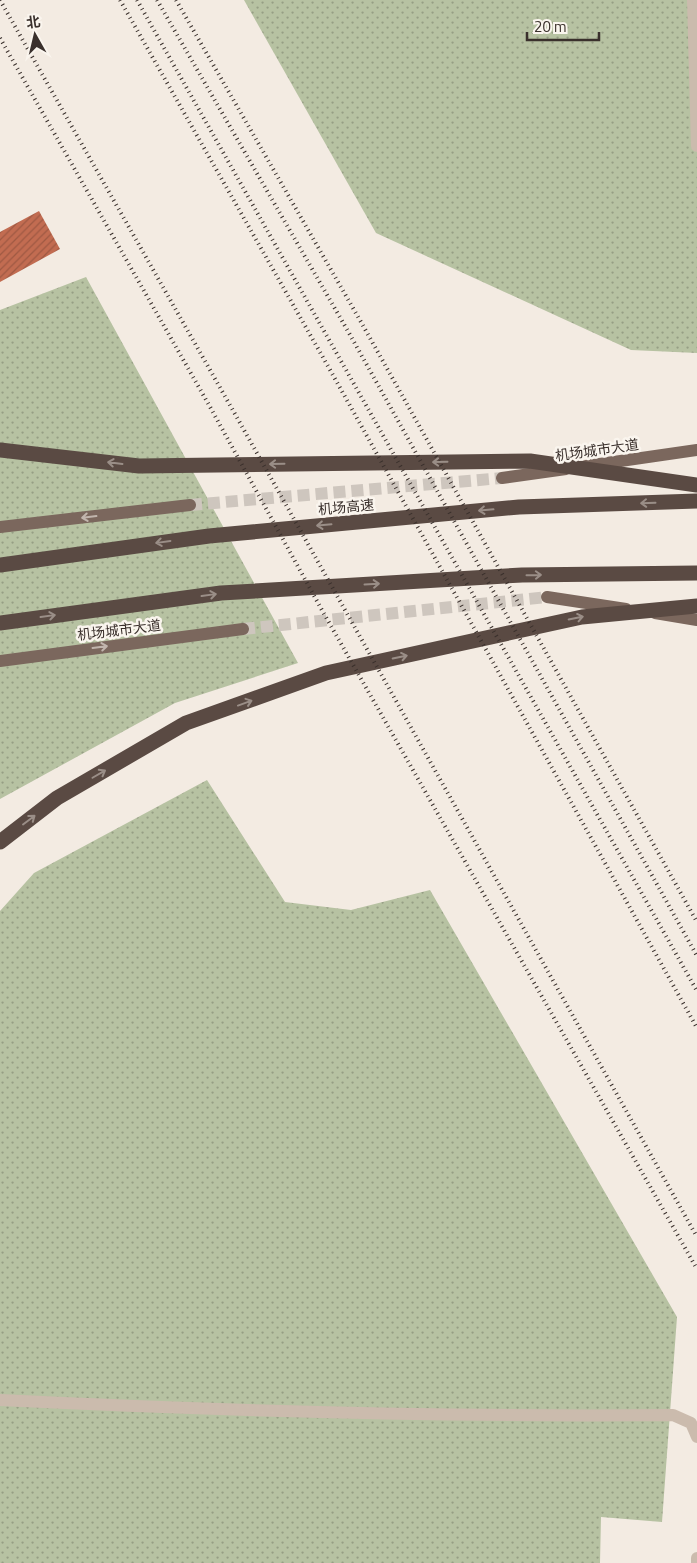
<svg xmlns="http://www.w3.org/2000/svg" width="697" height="1563" font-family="'Titillium Web','Noto Sans SC',sans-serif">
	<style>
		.grass { fill: url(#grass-dots) }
		.building { fill: url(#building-hatch) }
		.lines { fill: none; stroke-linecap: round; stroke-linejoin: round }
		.major-tunnel { stroke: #cec6be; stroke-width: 12; stroke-dasharray: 12 6; stroke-linecap: butt }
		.minor { stroke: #cbbbad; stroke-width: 12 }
		.major { stroke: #7b675d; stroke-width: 12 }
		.highway { stroke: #5a4a43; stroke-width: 15 }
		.rail { stroke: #3a302c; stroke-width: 4; stroke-dasharray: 1 4; stroke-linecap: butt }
		.oneway { stroke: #9a8e87 }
		.oneway2 { stroke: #c1b5ad }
		.labels { text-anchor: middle; stroke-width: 5; stroke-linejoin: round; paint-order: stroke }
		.street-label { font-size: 14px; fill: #3a302c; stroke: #faf5ee }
	</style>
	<defs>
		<pattern id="grass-dots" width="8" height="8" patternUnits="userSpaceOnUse" patternTransform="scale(1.25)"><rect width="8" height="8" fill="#b7c2a2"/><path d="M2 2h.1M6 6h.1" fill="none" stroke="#969e84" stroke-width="1.8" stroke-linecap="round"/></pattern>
		<pattern id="building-hatch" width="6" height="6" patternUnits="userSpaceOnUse" patternTransform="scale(1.25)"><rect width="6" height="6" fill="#c26c51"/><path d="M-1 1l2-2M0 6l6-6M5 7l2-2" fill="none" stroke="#9f5943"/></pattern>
	</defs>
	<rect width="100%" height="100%" fill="#f3ebe2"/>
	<!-- grass -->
	<g class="grass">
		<polygon points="244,0 697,0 697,353 631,350 376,233"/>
		<polygon points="86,277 298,663 175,703 0,799 0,310"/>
		<polygon points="207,780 285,902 351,910 430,890 677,1317 662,1522 601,1517 600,1563 0,1563 0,911 34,873"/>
	</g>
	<!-- building -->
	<polygon class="building" points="39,211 60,249 0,282 0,232"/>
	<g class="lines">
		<!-- major-tunnel -->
		<g class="major-tunnel">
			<polyline points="190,505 502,478"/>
			<polyline points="243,629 547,597"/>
		</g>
		<!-- minor -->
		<g class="minor">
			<polyline points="693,0 697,146"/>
			<path d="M 0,1400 C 224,1411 449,1417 673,1415 L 691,1423 L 697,1437"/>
			<polyline points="697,1563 697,1558"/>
		</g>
		<!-- major -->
		<g class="major">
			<polyline points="586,466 697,450"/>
			<polyline points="502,478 566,469"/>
			<polyline points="0,527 190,505"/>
			<polyline points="547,597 626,609"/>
			<polyline points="655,613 697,620"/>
			<polyline points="0,661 243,629"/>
		</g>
		<!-- highway -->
		<g class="highway">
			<polyline points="0,450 139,466 530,461 697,485"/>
			<polyline points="0,565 209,536 519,507 697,501"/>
			<polyline points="0,623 221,593 522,575 697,573"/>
			<polyline points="0,842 57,798 186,723 326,673 582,617 697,606"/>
		</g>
		<!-- rail -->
		<g class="rail">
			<polyline points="0,0 235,414 697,1237"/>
			<polyline points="120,0 329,368 697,1028"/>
			<polyline points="137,0 697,991"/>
			<polyline points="157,0 349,333 697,956"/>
			<polyline points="176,0 361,322 697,922"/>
			<polyline points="0,38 209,405 323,612 697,1269"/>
		</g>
	</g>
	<!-- one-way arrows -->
	<defs><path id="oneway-shaft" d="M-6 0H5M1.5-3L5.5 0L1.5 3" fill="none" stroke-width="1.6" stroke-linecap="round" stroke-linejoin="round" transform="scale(1.25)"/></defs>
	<g class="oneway">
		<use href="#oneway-shaft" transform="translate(440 462) rotate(179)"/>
		<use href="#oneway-shaft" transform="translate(115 463) rotate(-173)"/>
		<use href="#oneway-shaft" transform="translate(277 464) rotate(179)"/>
		<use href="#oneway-shaft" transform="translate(648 503) rotate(178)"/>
		<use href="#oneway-shaft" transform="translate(486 510) rotate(175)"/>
		<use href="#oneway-shaft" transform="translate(324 525) rotate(175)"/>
		<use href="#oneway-shaft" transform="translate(163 542) rotate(172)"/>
		<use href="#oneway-shaft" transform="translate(534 575) rotate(-1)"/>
		<use href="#oneway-shaft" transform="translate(372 584) rotate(-3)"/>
		<use href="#oneway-shaft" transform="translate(209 595) rotate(-8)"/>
		<use href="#oneway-shaft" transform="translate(48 616) rotate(-8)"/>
		<use href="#oneway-shaft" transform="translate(576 618) rotate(-11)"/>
		<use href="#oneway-shaft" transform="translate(400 657) rotate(-12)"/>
		<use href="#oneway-shaft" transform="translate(245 703) rotate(-20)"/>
		<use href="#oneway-shaft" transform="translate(99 774) rotate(-30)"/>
		<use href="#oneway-shaft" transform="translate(29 820) rotate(-37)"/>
	</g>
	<g class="oneway2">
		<use href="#oneway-shaft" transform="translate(89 517) rotate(173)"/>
		<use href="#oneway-shaft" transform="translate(100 647) rotate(-7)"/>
	</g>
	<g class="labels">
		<!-- street labels -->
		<g class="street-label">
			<text transform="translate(597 450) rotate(-8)" y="5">机场城市大道</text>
			<text transform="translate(346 507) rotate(-5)" y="5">机场高速</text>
			<text transform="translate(119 630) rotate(-7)" y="5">机场城市大道</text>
		</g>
	</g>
	<!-- north arrow -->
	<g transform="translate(35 35) rotate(352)" stroke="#faf5ee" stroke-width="4" paint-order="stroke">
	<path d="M0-4L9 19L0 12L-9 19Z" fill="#3a302c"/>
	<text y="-8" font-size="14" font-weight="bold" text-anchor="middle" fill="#3a302c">北</text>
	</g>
	<!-- scale -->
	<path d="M527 32v8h72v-8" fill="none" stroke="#3a302c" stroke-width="2.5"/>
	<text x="534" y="32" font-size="15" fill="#3a302c" stroke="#faf5ee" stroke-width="4" paint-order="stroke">20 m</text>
</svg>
